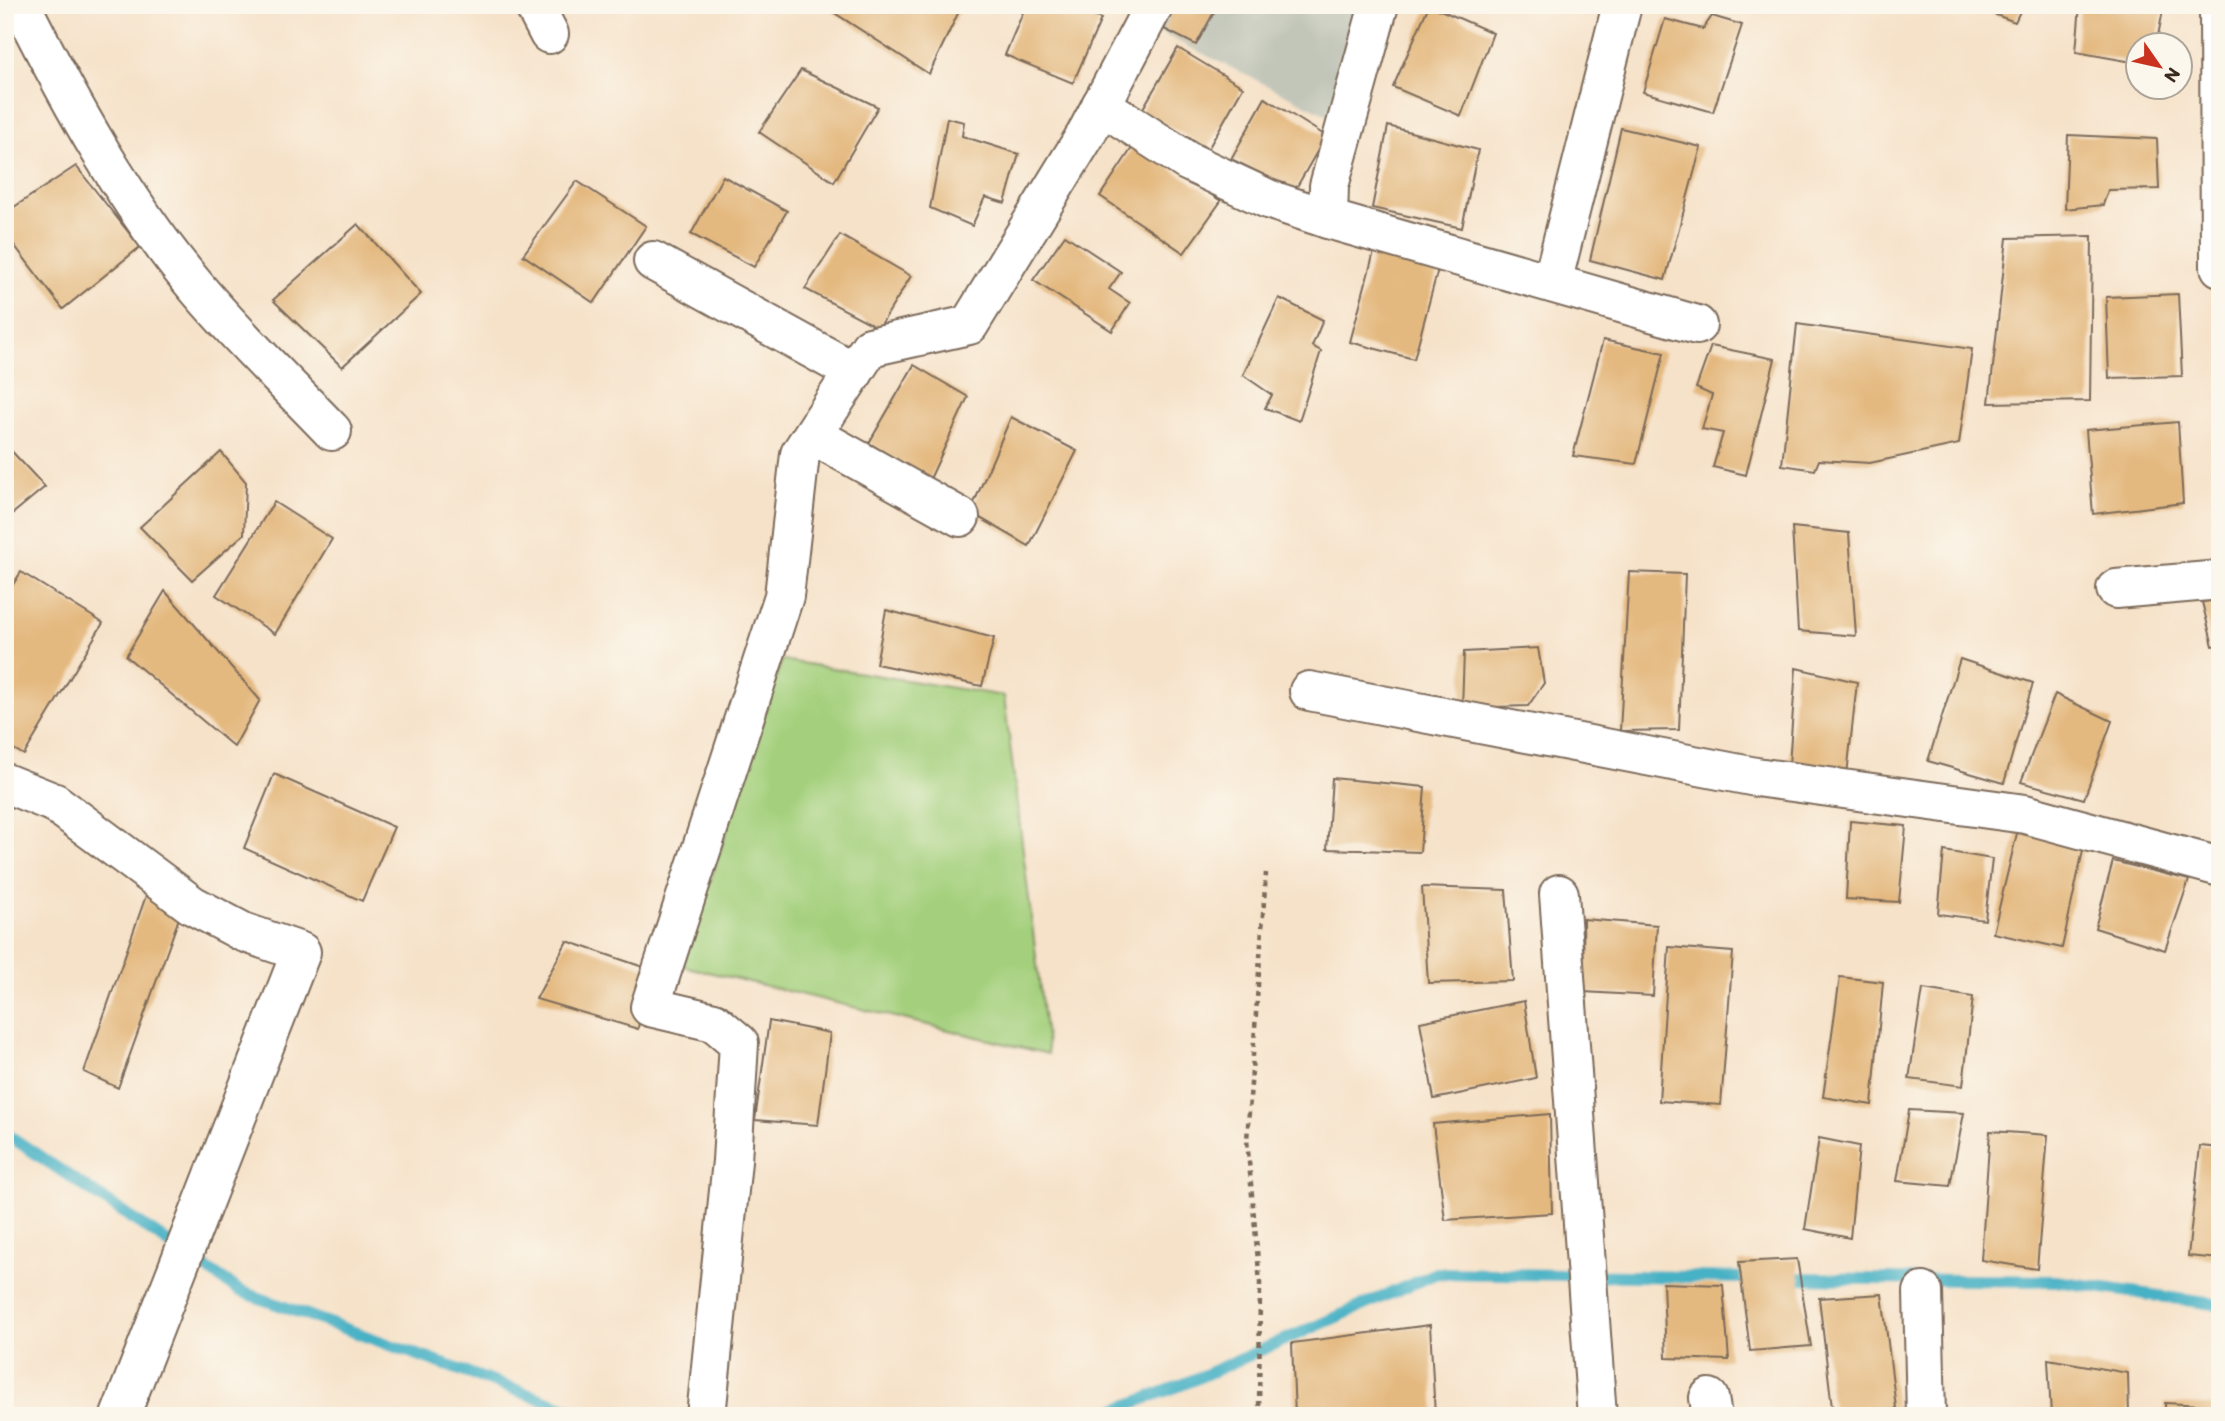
<svg xmlns="http://www.w3.org/2000/svg" width="2225" height="1421" font-family="Itim,sans-serif">
	<style>
		.industrial { fill: #c2c6b9 }
		.green { fill: #a4d07d; stroke: #707d4e; stroke-width: 2 }
		.lines { fill: none; stroke-linecap: round; stroke-linejoin: round }
		.stream { stroke: #47b1c5; stroke-width: 12 }
		.building { fill: #e4b980 }
		.minor-casing { stroke: #7c6a5a; stroke-width: 42 }
		.path { stroke: #7c6a5a; stroke-width: 4.5; stroke-dasharray: 5 5; stroke-linecap: butt }
		.minor { stroke: #fff; stroke-width: 38 }
	</style>
	<rect width="100%" height="100%" fill="#fbf7ec"/>
	<filter id="ink" filterUnits="userSpaceOnUse"><feTurbulence type="fractalNoise" baseFrequency=".0143" numOctaves="2"/><feDisplacementMap in="SourceGraphic" scale="14" xChannelSelector="R" yChannelSelector="G"/><feConvolveMatrix kernelMatrix="1 2 1 2 8 2 1 2 1" color-interpolation-filters="sRGB"/></filter>
	<filter id="wash" filterUnits="userSpaceOnUse"><feTurbulence type="fractalNoise" baseFrequency=".00686" numOctaves="4" result="noise"/><feDisplacementMap in="SourceGraphic" scale="28" xChannelSelector="R" yChannelSelector="G"/><feGaussianBlur stdDeviation="1.57" result="paint"/><feColorMatrix in="noise" values="0 0 0 0 0 0 0 0 0 0 0 0 0 0 0 0 0 1.4 0 .05"/><feComposite in="paint" operator="in"/></filter>
	<g filter="url(#wash)">
		<rect width="100%" height="100%" fill="#f6e2c9"/>
		<!-- industrial -->
		<polygon class="industrial" points="1165,5 1366,5 1335,119 1153,29"/>
		<!-- green -->
		<polygon class="green" points="782,660 1004,696 1048,1054 683,966"/>
		<g class="lines">
			<!-- stream -->
			<g class="stream">
				<polyline points="5,1133 240,1291 588,1416"/>
				<polyline points="1784,1278 2056,1281 2220,1305"/>
				<polyline points="1099,1416 1179,1386 1437,1273 1756,1278"/>
			</g>
		</g>
		<g id="blocks">
			<!-- building -->
			<g class="building">
				<polygon points="828,5 962,5 929,74 827,8"/>
				<polygon points="1026,5 1067,5 1101,19 1073,83 1005,55"/>
				<polygon points="1175,5 1218,5 1196,45 1164,29"/>
				<polygon points="1429,5 1493,33 1461,116 1393,87"/>
				<polygon points="1969,5 2023,5 2015,22"/>
				<polygon points="2080,5 2164,5 2156,46 2138,46 2138,63 2076,52"/>
				<polygon points="1712,16 1742,25 1713,112 1643,92 1665,19 1703,29"/>
				<polygon points="1178,48 1243,87 1208,149 1142,110"/>
				<polygon points="801,70 878,107 834,182 759,132"/>
				<polygon points="1265,98 1326,136 1295,190 1231,159"/>
				<polygon points="947,118 964,122 962,136 1019,154 1005,203 985,197 972,226 930,208"/>
				<polygon points="1388,126 1478,150 1462,228 1372,208"/>
				<polygon points="1621,128 1701,147 1665,280 1590,260"/>
				<polygon points="2068,135 2157,139 2159,189 2108,190 2103,205 2065,209"/>
				<polygon points="1134,145 1221,201 1184,253 1100,196"/>
				<polygon points="76,166 140,247 63,309 5,233 5,213"/>
				<polygon points="723,176 787,211 754,267 691,234"/>
				<polygon points="577,181 646,226 594,303 523,255"/>
				<polygon points="358,224 421,294 342,367 273,300"/>
				<polygon points="840,235 911,276 879,328 805,289"/>
				<polygon points="1065,235 1121,272 1109,289 1130,303 1112,331 1033,280"/>
				<polygon points="2092,236 2090,401 1989,403 2007,238"/>
				<polygon points="1375,248 1438,269 1414,359 1350,342"/>
				<polygon points="2178,294 2182,376 2109,378 2106,297"/>
				<polygon points="1279,298 1323,320 1312,346 1321,351 1299,421 1265,408 1272,395 1243,375"/>
				<polygon points="1797,324 1972,349 1959,444 1870,463 1819,460 1815,470 1782,465"/>
				<polygon points="1603,340 1664,353 1636,464 1573,456"/>
				<polygon points="1711,346 1775,359 1746,475 1713,467 1723,433 1702,429 1712,395 1696,388"/>
				<polygon points="914,365 968,397 930,479 869,443"/>
				<polygon points="1011,417 1077,451 1029,546 970,512"/>
				<polygon points="2178,422 2183,503 2093,514 2086,430"/>
				<polygon points="5,444 45,487 5,520"/>
				<polygon points="221,452 246,482 244,534 192,580 140,527"/>
				<polygon points="274,502 332,539 275,634 216,595"/>
				<polygon points="1792,527 1849,533 1856,636 1798,631"/>
				<polygon points="21,572 103,623 24,755 5,744 5,597"/>
				<polygon points="1629,572 1685,574 1679,730 1620,731"/>
				<polygon points="165,591 260,700 234,747 126,656"/>
				<polygon points="2220,600 2220,645 2213,646 2202,602"/>
				<polygon points="886,610 994,638 982,686 876,664"/>
				<polygon points="1538,648 1544,683 1528,706 1462,708 1464,652"/>
				<polygon points="1960,659 2033,683 2004,783 1928,761"/>
				<polygon points="1796,668 1857,682 1847,775 1789,765"/>
				<polygon points="2055,694 2112,721 2084,799 2021,782"/>
				<polygon points="274,774 394,827 362,901 244,848"/>
				<polygon points="1332,778 1425,787 1420,852 1327,849"/>
				<polygon points="1850,821 1906,826 1899,902 1846,899"/>
				<polygon points="2019,825 2085,841 2062,948 1993,933"/>
				<polygon points="1944,851 1992,859 1985,920 1938,914"/>
				<polygon points="2113,861 2189,880 2165,950 2095,928"/>
				<polygon points="1422,887 1506,890 1513,981 1428,983"/>
				<polygon points="148,890 179,918 118,1088 84,1072"/>
				<polygon points="1583,919 1657,925 1653,996 1584,992"/>
				<polygon points="567,941 646,968 638,1029 536,999"/>
				<polygon points="1669,947 1733,952 1721,1105 1659,1101"/>
				<polygon points="1840,977 1883,982 1872,1105 1823,1097"/>
				<polygon points="1923,989 1973,997 1963,1086 1909,1079"/>
				<polygon points="1524,1001 1536,1078 1434,1099 1420,1022"/>
				<polygon points="769,1021 830,1033 818,1125 755,1120"/>
				<polygon points="1909,1110 1964,1113 1950,1186 1897,1181"/>
				<polygon points="1550,1114 1552,1213 1445,1220 1433,1124"/>
				<polygon points="1990,1131 2048,1135 2037,1269 1981,1260"/>
				<polygon points="1819,1138 1859,1146 1850,1238 1805,1229"/>
				<polygon points="2200,1146 2220,1148 2220,1259 2188,1256"/>
				<polygon points="1797,1259 1811,1346 1750,1351 1739,1262"/>
				<polygon points="1663,1283 1723,1285 1729,1360 1666,1358"/>
				<polygon points="1882,1294 1897,1416 1833,1416 1819,1298"/>
				<polygon points="1430,1325 1435,1416 1295,1416 1292,1343"/>
				<polygon points="2048,1359 2128,1373 2129,1416 2051,1416"/>
				<polygon points="2165,1403 2220,1406 2220,1416 2165,1416"/>
			</g>
		</g>
	</g>
	<g filter="url(#ink)">
		<use href="#blocks" fill-opacity="0" stroke="#7c6a5a" stroke-width="2"/>
		<g class="lines">
			<defs>
				<g id="minor">
					<path d="M 21,5 C 71,104 125,203 197,288 C 239,338 287,384 332,431"/>
					<polyline points="534,5 549,34"/>
					<polyline points="1379,5 1329,186 1328,219 1697,325"/>
					<polyline points="2219,5 2220,267"/>
					<polyline points="1101,105 1187,161 1268,199 1328,219"/>
					<polyline points="653,261 854,372"/>
					<polyline points="1552,283 1622,5"/>
					<polyline points="813,435 960,517"/>
					<polyline points="2116,589 2220,580"/>
					<polyline points="1309,691 1756,777 2025,814 2220,867"/>
					<polyline points="5,783 55,803 192,905 243,932 301,952 120,1416"/>
					<polyline points="1559,894 1597,1416"/>
					<polyline points="1923,1292 1926,1416"/>
					<polyline points="1709,1398 1712,1416"/>
					<polyline points="706,1416 732,1161 739,1043 714,1022 650,1007 784,596 800,454 870,347 969,325 1085,136 1154,5"/>
				</g>
			</defs>
			<!-- minor casing -->
			<use href="#minor" class="minor-casing"/>
			<!-- path -->
			<polyline class="path" points="1259,1416 1260,1283 1247,1140 1266,873"/>
			<!-- minor -->
			<use href="#minor" class="minor"/>
		</g>
	</g>
	<!-- margin -->
	<rect width="2225" height="1421" fill="none" stroke="#fbf7ec" stroke-width="28"/>
	<!-- north arrow -->
	<g transform="translate(2159 66) rotate(124)"><circle r="33" fill="#fbf7ec" stroke="#aea59a" stroke-width="2"/>
	<path d="M0-5L12 26L0 18L-12 26Z" fill="#c8321e"/>
	<text y="-10" font-size="19" font-weight="bold" text-anchor="middle" fill="#3b2a1e">N</text>
	</g>
</svg>
